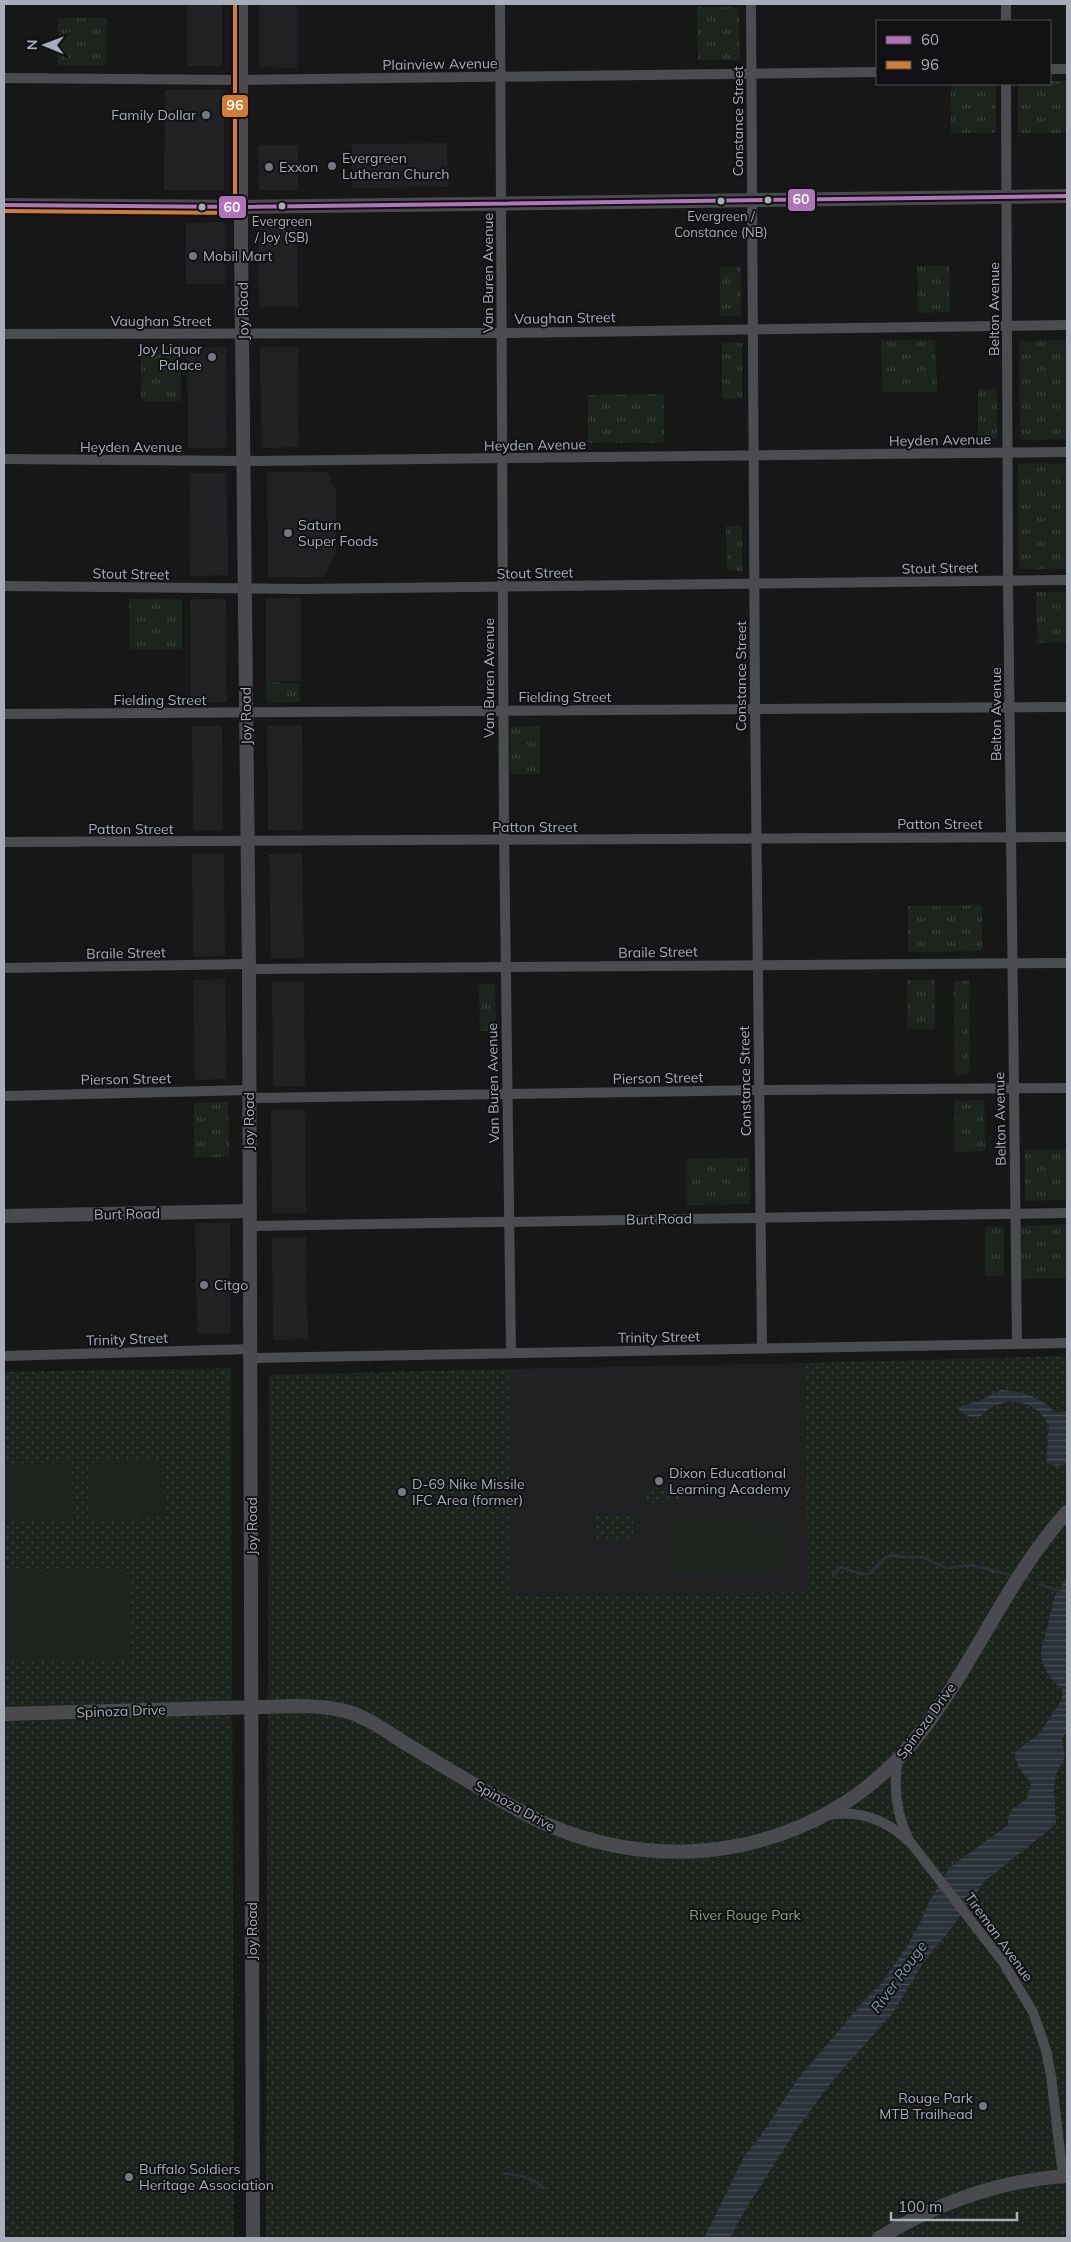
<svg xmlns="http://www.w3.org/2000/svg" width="1071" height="2242" font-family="Mulish,sans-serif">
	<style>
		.built { fill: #212123 }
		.grass { fill: url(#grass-tufts) }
		.park { fill: url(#park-dots) }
		.pitch { fill: #1d241e }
		.water { fill: url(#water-rules) }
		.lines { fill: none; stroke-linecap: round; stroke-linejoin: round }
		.stream { stroke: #2a3239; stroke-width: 2.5 }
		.street { stroke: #4b4c50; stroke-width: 10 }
		.secondary { stroke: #4a4a4e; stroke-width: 14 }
		.bus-1-casing { stroke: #111113; stroke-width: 8 }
		.bus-2-casing { stroke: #111113; stroke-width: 8 }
		.bus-1 { stroke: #af74b9; stroke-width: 4 }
		.bus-2 { stroke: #d07c32; stroke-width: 4 }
		.poi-dot { fill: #757880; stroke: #111113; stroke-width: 2 }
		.bus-dot { fill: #a8adb8; stroke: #111113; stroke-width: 2 }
		.labels { text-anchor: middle; stroke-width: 4; stroke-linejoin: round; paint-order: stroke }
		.bus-label { font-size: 13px; fill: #a8adb8; stroke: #111113 }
		.street-label { font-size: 14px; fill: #a8adb8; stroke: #111113 }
		.poi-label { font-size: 14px; fill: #a8adb8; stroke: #111113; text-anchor: start }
		.park-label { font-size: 14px; fill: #7fa381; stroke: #111113 }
		.water-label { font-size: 15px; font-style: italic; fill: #7f9bb3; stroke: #111113 }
		.line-badge { stroke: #111113; stroke-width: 2 }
		.badge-label { font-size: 14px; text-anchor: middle; font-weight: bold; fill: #fff }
	</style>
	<defs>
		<pattern id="grass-tufts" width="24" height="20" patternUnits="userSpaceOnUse" patternTransform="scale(1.25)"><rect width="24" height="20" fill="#1d241e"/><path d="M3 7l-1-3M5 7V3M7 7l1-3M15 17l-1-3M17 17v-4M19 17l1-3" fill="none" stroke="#3b413d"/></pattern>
		<pattern id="park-dots" width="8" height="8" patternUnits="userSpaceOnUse" patternTransform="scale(1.25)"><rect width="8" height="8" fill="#1d241e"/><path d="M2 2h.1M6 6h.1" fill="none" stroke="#3b413d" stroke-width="1.8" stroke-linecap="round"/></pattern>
		<pattern id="water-rules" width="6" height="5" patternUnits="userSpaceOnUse" patternTransform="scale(1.25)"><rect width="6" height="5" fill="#2a3239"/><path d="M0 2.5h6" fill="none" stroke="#464d54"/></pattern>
	</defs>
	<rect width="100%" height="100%" fill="#171717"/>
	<!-- built -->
	<g class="built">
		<rect x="187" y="4" width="35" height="62"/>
		<polygon points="259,4 297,4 297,68 259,67"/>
		<polygon points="165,90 224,90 224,190 164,190"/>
		<polygon points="447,143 448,187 352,188 352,144"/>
		<polygon points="258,145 298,145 298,190 259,190"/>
		<polygon points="225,222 225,284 186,284 186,223"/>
		<polygon points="258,223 297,223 298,307 259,307"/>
		<polygon points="187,347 226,347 227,448 188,448"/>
		<polygon points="260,347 298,347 299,447 261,448"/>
		<polygon points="267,472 327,472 336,491 336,551 325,577 268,577"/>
		<polygon points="189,473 227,473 228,575 190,576"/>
		<polygon points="266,598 301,598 301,681 266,682"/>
		<polygon points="190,599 226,599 227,702 191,703"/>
		<polygon points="302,725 303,830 268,830 267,726"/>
		<polygon points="192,726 222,726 223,830 193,830"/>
		<polygon points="224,853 225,956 193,957 192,854"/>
		<polygon points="302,853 304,958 271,958 269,854"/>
		<polygon points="225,979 227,1079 195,1080 193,980"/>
		<polygon points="304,981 305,1086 273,1086 272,982"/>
		<polygon points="271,1109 305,1109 306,1213 272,1213"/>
		<polygon points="195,1223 230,1223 231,1333 197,1334"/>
		<polygon points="272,1237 306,1237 308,1339 273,1340"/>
		<polygon points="806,1363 809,1592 511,1596 511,1369"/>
	</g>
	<!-- grass -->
	<g class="grass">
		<polygon points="697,7 739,7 740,60 698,60"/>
		<rect x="58" y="18" width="49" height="47"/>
		<polygon points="1050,81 1067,81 1067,133 1018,133 1018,84 1050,84"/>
		<rect x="951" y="84" width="45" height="49"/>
		<polygon points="917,266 949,266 950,312 918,313"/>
		<rect x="720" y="267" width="21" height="49"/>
		<polygon points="881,340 935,340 937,392 883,392"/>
		<polygon points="1067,340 1067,439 1020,440 1019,341"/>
		<rect x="722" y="343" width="20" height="56"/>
		<polygon points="141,346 180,346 181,401 141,401"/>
		<rect x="978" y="389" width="19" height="50"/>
		<polygon points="664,394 664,443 588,443 588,395"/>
		<polygon points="1067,463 1067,569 1019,569 1018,464"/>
		<polygon points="726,526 742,526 742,571 727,571"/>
		<polygon points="1036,592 1067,592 1067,643 1037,643"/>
		<polygon points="129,599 182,599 182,649 130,649"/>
		<polygon points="266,682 299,683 300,702 267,703"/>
		<polygon points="540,726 540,774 510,774 510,727"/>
		<polygon points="982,905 982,951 908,952 908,906"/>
		<rect x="907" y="980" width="28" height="49"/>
		<polygon points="954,981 969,981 969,1075 955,1075"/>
		<polygon points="479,984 495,984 496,1031 480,1031"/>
		<polygon points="984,1100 985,1151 955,1152 954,1101"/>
		<polygon points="228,1102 229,1157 194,1157 194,1103"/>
		<polygon points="1067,1149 1067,1200 1025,1201 1025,1150"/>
		<polygon points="749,1158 750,1204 687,1205 687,1159"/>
		<polygon points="1067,1224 1067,1278 1021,1279 1020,1226"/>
		<rect x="985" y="1227" width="19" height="49"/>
	</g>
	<!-- park -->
	<g class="park">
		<polygon points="1067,1356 1067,2238 266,2238 269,1375 511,1369 511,1596 808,1592 806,1363"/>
		<polygon points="231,1368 234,2238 4,2238 4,1372"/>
		<polygon points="678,1487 679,1490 683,1490 684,1502 647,1503 647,1488"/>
		<polygon points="633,1515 633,1539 597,1539 596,1516"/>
	</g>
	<!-- pitch -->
	<g class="pitch">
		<polygon points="162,1460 164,1517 90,1519 88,1463"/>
		<polygon points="72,1462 73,1518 4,1520 4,1464"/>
		<polygon points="780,1518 781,1570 672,1572 671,1520"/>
		<polygon points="129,1569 130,1659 4,1661 4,1571"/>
	</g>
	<!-- water -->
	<g class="water">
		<path d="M 1001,1390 C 1023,1392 1039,1396 1055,1412 L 1067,1411 L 1067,1464 L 1056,1466 L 1046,1463 L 1049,1426 L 1039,1411 L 1027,1404 L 1010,1401 L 991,1407 L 981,1416 L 971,1417 L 959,1411 L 959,1407 L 979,1401 Z"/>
		<path d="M 1067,1577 L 1067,1731 L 1062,1739 L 1065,1756 L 1056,1774 L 1054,1790 L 1056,1824 L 984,1882 L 946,1935 L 925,1960 L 893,2013 L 833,2080 L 795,2132 L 748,2205 L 730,2238 L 704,2238 L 745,2155 L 762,2134 L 796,2081 L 868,1996 L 880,1985 L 906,1948 L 919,1925 L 929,1902 L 950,1867 L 1008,1825 C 1008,1810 1014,1807 1026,1800 L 1031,1783 C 1024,1773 1014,1765 1015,1752 L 1039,1734 L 1061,1701 L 1063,1691 C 1051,1680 1041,1667 1041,1651 L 1055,1596 Z"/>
	</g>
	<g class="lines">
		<!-- stream -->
		<g class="stream">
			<polyline points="833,1576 841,1567 861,1574 869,1574 886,1557 893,1555 903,1557 922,1557 947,1568 972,1565 1014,1576"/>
			<polyline points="1027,1580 1029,1580"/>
			<polyline points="1039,1584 1060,1591"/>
			<path d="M 503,2173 C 519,2175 532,2177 545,2189"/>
		</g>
		<!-- street -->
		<g class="street">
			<polyline points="500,4 504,830 511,1353"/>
			<polyline points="751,4 755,700 762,1348"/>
			<polyline points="1006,4 1006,21"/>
			<polyline points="1050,69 1067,69"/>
			<polyline points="4,78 241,80 877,72"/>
			<polyline points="1006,84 1008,581 1017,1344"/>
			<polyline points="4,334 502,333 1067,325"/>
			<polyline points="4,459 244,461 1067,452"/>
			<polyline points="4,586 304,589 1067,580"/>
			<polyline points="4,714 1067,707"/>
			<polyline points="4,842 1067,837"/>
			<polyline points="4,968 249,964"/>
			<polyline points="249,969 1067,963"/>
			<polyline points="4,1096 249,1090"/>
			<polyline points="249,1098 766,1090 1067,1088"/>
			<polyline points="250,1226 1067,1213"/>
			<polyline points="4,1356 251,1349"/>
			<polyline points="251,1358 1067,1343"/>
			<path d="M 898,1759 C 893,1787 896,1813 908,1838"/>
			<path d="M 828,1815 C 860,1809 888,1821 911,1843 L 1003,1962 L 1033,2012 L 1046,2050 L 1051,2076 L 1063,2176"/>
		</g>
		<!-- secondary -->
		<g class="secondary">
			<polyline points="241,4 241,246 249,969 253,2238"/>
			<polyline points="4,205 241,207 1067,196"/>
			<polyline points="4,1216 250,1211"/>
			<path d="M 4,1714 L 296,1706 C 314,1706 332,1707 349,1712 C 370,1719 389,1733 408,1745 C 445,1767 482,1790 520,1811 C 652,1884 822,1858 917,1737 C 973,1667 1007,1579 1067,1512"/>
			<path d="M 879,2238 C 936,2204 1000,2180 1067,2176"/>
		</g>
		<defs>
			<polyline id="bus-1" points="4,205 241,207 1067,196"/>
			<g id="bus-2">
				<polyline points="235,4 235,207"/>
				<polyline points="4,211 241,213"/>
			</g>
		</defs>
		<!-- bus-1 casing -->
		<use href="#bus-1" class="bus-1-casing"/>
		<!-- bus-2 casing -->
		<use href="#bus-2" class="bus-2-casing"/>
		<!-- bus-1 -->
		<use href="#bus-1" class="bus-1"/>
		<!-- bus-2 -->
		<use href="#bus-2" class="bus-2"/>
	</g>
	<!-- markers -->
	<g class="poi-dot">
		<circle cx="206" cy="115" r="5"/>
		<circle cx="332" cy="166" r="5"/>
		<circle cx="269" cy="167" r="5"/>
		<circle cx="193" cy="256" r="5"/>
		<circle cx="212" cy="357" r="5"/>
		<circle cx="288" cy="533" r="5"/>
		<circle cx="204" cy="1285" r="5"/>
		<circle cx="659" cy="1481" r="5"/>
		<circle cx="402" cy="1492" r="5"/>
		<circle cx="983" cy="2106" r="5"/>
		<circle cx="129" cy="2177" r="5"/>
	</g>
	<g class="bus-dot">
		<circle cx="768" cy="200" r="4.5"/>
		<circle cx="721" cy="201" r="4.5"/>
		<circle cx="282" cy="206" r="4.5"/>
		<circle cx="202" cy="207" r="4.5"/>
	</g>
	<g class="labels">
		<!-- bus labels -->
		<g class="bus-label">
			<text x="721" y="221">Evergreen /<tspan x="721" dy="16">Constance (NB)</tspan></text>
			<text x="282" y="226">Evergreen<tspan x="282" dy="16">/ Joy (SB)</tspan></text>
		</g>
		<!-- street labels -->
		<g class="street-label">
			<text transform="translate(440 64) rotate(-1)" y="5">Plainview Avenue</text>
			<text transform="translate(738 121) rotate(-90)" y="5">Constance Street</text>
			<text transform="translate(488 273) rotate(-90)" y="5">Van Buren Avenue</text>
			<text transform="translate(994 309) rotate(-90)" y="5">Belton Avenue</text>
			<text transform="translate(243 311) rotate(-91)" y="5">Joy Road</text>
			<text transform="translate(565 318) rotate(-1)" y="5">Vaughan Street</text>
			<text x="161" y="326">Vaughan Street</text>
			<text transform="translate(940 440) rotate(-1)" y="5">Heyden Avenue</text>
			<text transform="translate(535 445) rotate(-1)" y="5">Heyden Avenue</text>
			<text x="131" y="452">Heyden Avenue</text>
			<text transform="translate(940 568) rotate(-1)" y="5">Stout Street</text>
			<text transform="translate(535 573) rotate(-1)" y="5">Stout Street</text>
			<text transform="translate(131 574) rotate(1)" y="5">Stout Street</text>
			<text transform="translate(741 676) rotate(-90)" y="5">Constance Street</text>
			<text transform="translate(489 678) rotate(-90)" y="5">Van Buren Avenue</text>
			<text x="565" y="702">Fielding Street</text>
			<text x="160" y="705">Fielding Street</text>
			<text transform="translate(996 714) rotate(-90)" y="5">Belton Avenue</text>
			<text transform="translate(246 716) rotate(-91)" y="5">Joy Road</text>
			<text x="940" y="829">Patton Street</text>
			<text x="535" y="832">Patton Street</text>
			<text x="131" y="834">Patton Street</text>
			<text transform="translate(658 952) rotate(-1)" y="5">Braile Street</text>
			<text transform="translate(126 953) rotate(-1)" y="5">Braile Street</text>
			<text transform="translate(658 1078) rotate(-1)" y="5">Pierson Street</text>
			<text transform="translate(126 1079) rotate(-1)" y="5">Pierson Street</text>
			<text transform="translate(745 1081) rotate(-91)" y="5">Constance Street</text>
			<text transform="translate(493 1083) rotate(-91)" y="5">Van Buren Avenue</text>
			<text transform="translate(1000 1119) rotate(-91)" y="5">Belton Avenue</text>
			<text transform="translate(249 1121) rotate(-90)" y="5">Joy Road</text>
			<text transform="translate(127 1214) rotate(-1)" y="5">Burt Road</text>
			<text transform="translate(659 1219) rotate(-1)" y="5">Burt Road</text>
			<text transform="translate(659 1337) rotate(-1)" y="5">Trinity Street</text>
			<text transform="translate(127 1339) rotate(-2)" y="5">Trinity Street</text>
			<text transform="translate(252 1526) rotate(-90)" y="5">Joy Road</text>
			<text transform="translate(121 1711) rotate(-2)" y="5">Spinoza Drive</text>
			<text transform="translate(926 1721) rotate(-54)" y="5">Spinoza Drive</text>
			<text transform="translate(515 1806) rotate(29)" y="5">Spinoza Drive</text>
			<text transform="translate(252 1931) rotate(-90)" y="5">Joy Road</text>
			<text transform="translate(999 1937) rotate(54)" y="5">Tireman Avenue</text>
		</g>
		<!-- poi labels -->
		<g class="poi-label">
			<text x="196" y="120" text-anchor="end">Family Dollar</text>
			<text x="342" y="163">Evergreen<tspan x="342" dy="16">Lutheran Church</tspan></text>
			<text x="279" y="172">Exxon</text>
			<text x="203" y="261">Mobil Mart</text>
			<text x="202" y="354" text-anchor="end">Joy Liquor<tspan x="202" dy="16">Palace</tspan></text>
			<text x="298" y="530">Saturn<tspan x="298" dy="16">Super Foods</tspan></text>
			<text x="214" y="1290">Citgo</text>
			<text x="669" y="1478">Dixon Educational<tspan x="669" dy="16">Learning Academy</tspan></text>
			<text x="412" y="1489">D-69 Nike Missile<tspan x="412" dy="16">IFC Area (former)</tspan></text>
			<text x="973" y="2103" text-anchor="end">Rouge Park<tspan x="973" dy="16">MTB Trailhead</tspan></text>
			<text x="139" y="2174">Buffalo Soldiers<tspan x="139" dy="16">Heritage Association</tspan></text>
		</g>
		<!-- park labels -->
		<g class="park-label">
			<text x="745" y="1920">River Rouge Park</text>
		</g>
		<!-- water labels -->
		<g class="water-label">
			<text transform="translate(899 1977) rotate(-54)" y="5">River Rouge</text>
		</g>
	</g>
	<g class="line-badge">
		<rect x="221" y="94" width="28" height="24" rx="5" fill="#d07c32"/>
		<rect x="787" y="188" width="29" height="24" rx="5" fill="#af74b9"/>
		<rect x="218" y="195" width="29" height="24" rx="5" fill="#af74b9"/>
	</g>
	<g class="badge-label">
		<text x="235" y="110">96</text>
		<text x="801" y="204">60</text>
		<text x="232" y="212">60</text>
	</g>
	<!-- border -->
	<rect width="1071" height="2242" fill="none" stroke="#a8adb8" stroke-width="10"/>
	<!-- legend -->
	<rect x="876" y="20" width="175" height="65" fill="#111113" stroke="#4d4f55"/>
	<rect x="886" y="36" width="25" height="8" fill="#af74b9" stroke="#4d4f55"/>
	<text x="921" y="45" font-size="15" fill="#a8adb8">60</text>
	<rect x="886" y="61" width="25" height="8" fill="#d07c32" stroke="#4d4f55"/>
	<text x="921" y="70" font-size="15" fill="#a8adb8">96</text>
	<!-- north arrow -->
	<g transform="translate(45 45) rotate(271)" stroke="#111113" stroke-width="4" paint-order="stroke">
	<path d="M0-4L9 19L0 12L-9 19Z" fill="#a8adb8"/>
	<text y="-8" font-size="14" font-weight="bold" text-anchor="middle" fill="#a8adb8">N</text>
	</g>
	<!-- scale -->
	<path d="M891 2212v8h126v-8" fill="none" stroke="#a8adb8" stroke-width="2.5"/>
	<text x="898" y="2212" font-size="15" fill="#a8adb8" stroke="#111113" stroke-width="4" paint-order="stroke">100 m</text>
</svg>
